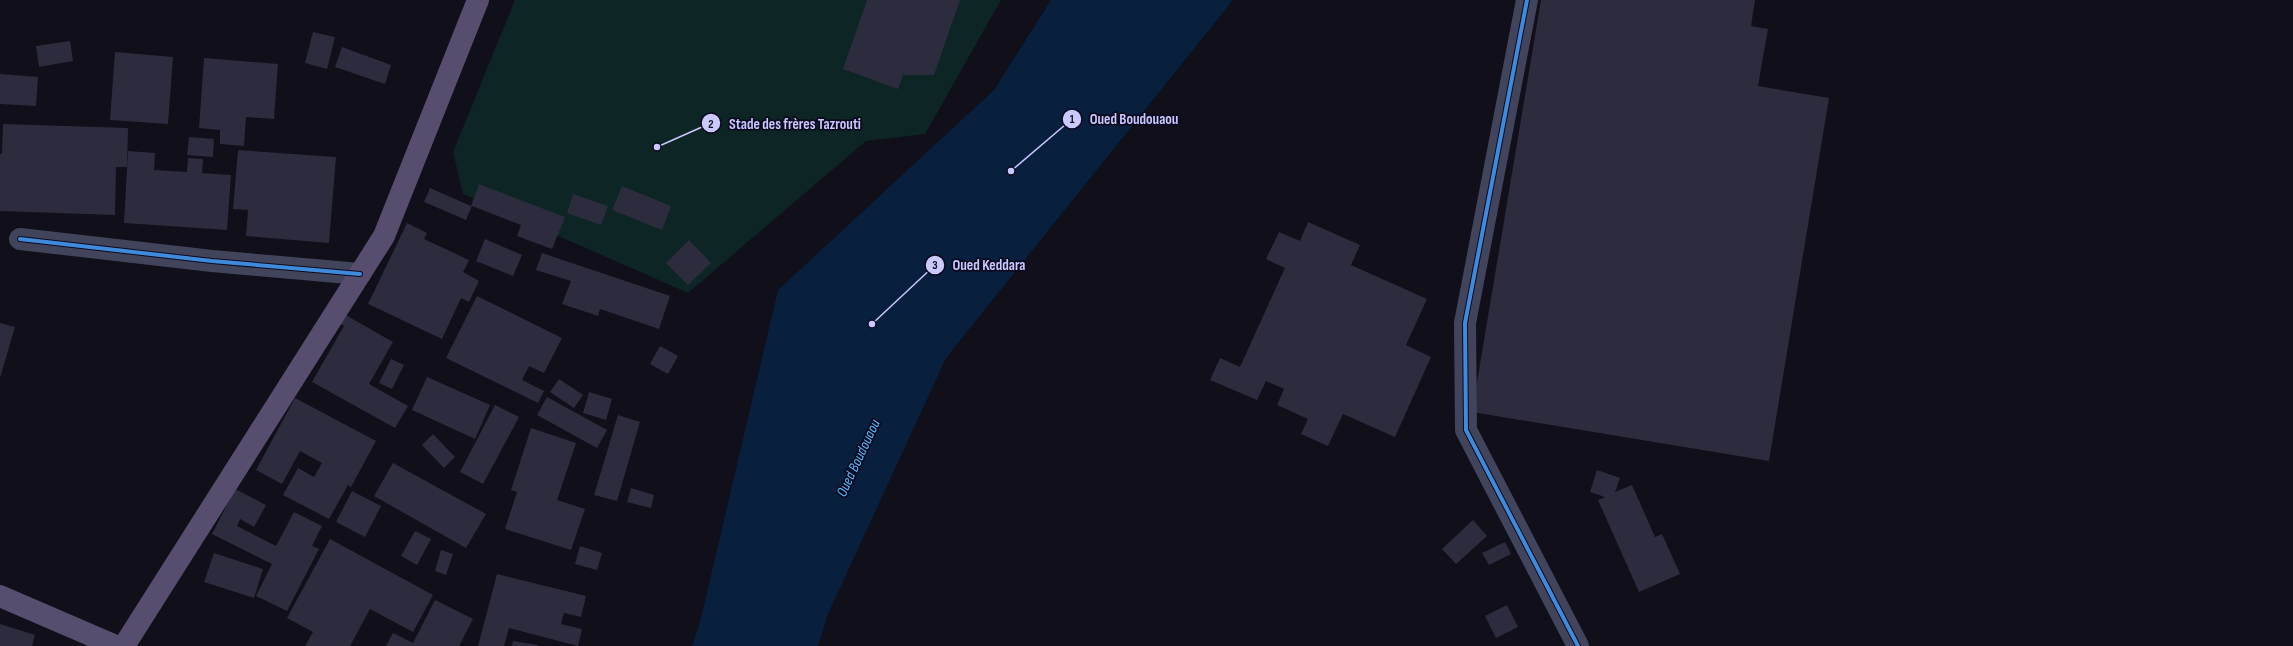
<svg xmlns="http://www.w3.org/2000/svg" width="2293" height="646" font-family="'Sofia Sans Condensed',sans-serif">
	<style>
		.green { fill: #0d2524 }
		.water { fill: #081f3d }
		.building { fill: #2d2b3e }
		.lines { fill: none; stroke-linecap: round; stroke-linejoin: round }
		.minor { stroke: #42445c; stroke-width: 22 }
		.major { stroke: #574d6e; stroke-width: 22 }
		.cycleway-casing { stroke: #0c0a1f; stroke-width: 6 }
		.cycleway { stroke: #408adc; stroke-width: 4 }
		.labels { text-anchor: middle; stroke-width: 3.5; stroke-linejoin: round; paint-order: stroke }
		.water-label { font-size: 15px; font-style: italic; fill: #56bfff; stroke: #0c0a1f }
		.leader { fill: none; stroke: #cac8ff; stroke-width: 1.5 }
		.callout-dot { fill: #cac8ff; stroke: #0c0a1f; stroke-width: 1.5 }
		.mark-label { font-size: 12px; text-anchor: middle; font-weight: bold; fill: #111 }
		.callout-label { font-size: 15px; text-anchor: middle; font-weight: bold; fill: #cac8ff; stroke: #0c0a1f; stroke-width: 3.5; stroke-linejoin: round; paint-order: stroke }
	</style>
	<rect width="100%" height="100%" fill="#100f1a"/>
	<!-- green -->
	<polygon class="green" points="515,0 1001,0 925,134 866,141 688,293 463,194 453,152"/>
	<!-- water -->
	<polygon class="water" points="1051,0 1233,0 946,358 828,614 818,646 692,646 700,622 778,290 994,90"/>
	<!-- building -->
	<g class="building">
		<polygon points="867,0 960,0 934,75 903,75 898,89 843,69"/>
		<polygon points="1541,0 1755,0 1751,26 1768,29 1758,86 1829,98 1769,461 1472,412"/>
		<polygon points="313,32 335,37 327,69 305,63"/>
		<polygon points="70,41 73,61 39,67 36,46"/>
		<polygon points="342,47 391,65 385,84 335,67"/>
		<polygon points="115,52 173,57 168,124 110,120"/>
		<polygon points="204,58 278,64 274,119 246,117 244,146 220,144 220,130 199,128"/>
		<polygon points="0,74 38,77 36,106 0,104"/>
		<polygon points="3,124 128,128 127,167 116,167 115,215 0,211 0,154 2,154"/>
		<polygon points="189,137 214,139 213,157 187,155"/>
		<polygon points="238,150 336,157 329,243 246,236 248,210 233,209"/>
		<polygon points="128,151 155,153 154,170 187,172 188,158 203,159 202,173 231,175 227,230 124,223"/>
		<polygon points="479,184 565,217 552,249 517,236 521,225 472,206 466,220 424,202 430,188 471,206"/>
		<polygon points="622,186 671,206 662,230 612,210"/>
		<polygon points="573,194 608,206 601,225 567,213"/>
		<polygon points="1308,222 1360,245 1351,265 1427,299 1406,345 1431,357 1395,437 1343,414 1328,446 1301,434 1308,419 1277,405 1284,389 1266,381 1257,400 1210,380 1220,358 1240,367 1285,268 1266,259 1279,232 1300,241"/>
		<polygon points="407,223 427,233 424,239 469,260 463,272 479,281 469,302 461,298 442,339 368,304"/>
		<polygon points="485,239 522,255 513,276 476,261"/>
		<polygon points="689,240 711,263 688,285 666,263"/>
		<polygon points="542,253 670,296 659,329 600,309 598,316 562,304 571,281 536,270"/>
		<polygon points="477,296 562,338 544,373 529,366 522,380 544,391 538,403 446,358"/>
		<polygon points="344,314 393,342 369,384 408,406 395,428 312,382 344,326 339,323"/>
		<polygon points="0,323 15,327 0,378"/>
		<polygon points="660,346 678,356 668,374 650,364"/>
		<polygon points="391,359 404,365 392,389 379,383"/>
		<polygon points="427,377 490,405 475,439 412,410"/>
		<polygon points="559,379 583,395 574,408 550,392"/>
		<polygon points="589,392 612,399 606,420 583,413"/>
		<polygon points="547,397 607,430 597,448 537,415"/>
		<polygon points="295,398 376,441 351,487 348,485 329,519 283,495 298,468 314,477 322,463 300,451 282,484 256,470"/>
		<polygon points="495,405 519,417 483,484 460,472"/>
		<polygon points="618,415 640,422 617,501 594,495"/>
		<polygon points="531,428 576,443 557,500 585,509 571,550 505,529 517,492 511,490"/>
		<polygon points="433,434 455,457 444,468 422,445"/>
		<polygon points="393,463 486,514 466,548 374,496"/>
		<polygon points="1597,470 1620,478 1615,492 1632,485 1655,537 1662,534 1680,574 1639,592 1598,500 1605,497 1590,492"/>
		<polygon points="631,488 654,495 651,508 627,502"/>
		<polygon points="235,489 266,505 254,527 240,519 237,526 276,546 294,512 322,526 312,546 319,549 287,611 256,596 272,564 212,534"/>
		<polygon points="352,491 381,506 365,537 336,522"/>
		<polygon points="1473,520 1487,536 1456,564 1442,549"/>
		<polygon points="415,531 431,539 417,565 401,556"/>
		<polygon points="330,539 433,595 413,632 370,609 350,646 305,646 313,632 287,618"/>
		<polygon points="1505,542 1511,554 1489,565 1482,553"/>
		<polygon points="580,546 602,553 597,570 575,564"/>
		<polygon points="441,550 453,554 446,575 435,571"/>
		<polygon points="214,553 263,569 254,598 204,582"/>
		<polygon points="497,574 586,596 581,617 564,613 561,624 582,629 578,646 509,628 504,646 478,646"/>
		<polygon points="435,600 473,619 459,646 386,646 393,633 413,643"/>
		<polygon points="1507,605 1518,627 1496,638 1485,616"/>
		<polygon points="0,624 35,635 32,646 0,646"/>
		<polygon points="513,641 538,645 538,646 512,646"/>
	</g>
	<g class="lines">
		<!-- minor -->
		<g class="minor">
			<polyline points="1527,0 1465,323 1466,430 1578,646"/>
			<polyline points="20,239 212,261 360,274"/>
		</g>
		<!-- major -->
		<g class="major">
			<polyline points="0,596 116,646"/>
			<polyline points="124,646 384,236 478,0"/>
		</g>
		<defs>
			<g id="cycleway">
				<polyline points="1527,0 1465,323 1466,430 1578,646"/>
				<polyline points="20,239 212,261 360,274"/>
			</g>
		</defs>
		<!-- cycleway casing -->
		<use href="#cycleway" class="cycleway-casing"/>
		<!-- cycleway -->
		<use href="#cycleway" class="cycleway"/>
	</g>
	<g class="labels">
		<!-- water labels -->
		<g class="water-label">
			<text transform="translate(858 458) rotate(-65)" y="5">Oued Boudouaou</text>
		</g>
	</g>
	<!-- callouts -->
	<path class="leader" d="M1011 171L1072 119M657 147L711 123M872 324L935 265"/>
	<g class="callout-dot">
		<circle cx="1011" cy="171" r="4"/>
		<circle cx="657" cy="147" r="4"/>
		<circle cx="872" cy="324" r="4"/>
		<circle cx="1072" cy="119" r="10"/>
		<circle cx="711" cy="123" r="10"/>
		<circle cx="935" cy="265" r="10"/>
	</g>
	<g class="mark-label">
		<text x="1072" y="123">1</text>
		<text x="711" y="128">2</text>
		<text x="935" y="269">3</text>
	</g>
	<g class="callout-label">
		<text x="1134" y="124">Oued Boudouaou</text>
		<text x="795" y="129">Stade des frères Tazrouti</text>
		<text x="989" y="270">Oued Keddara</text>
	</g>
</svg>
